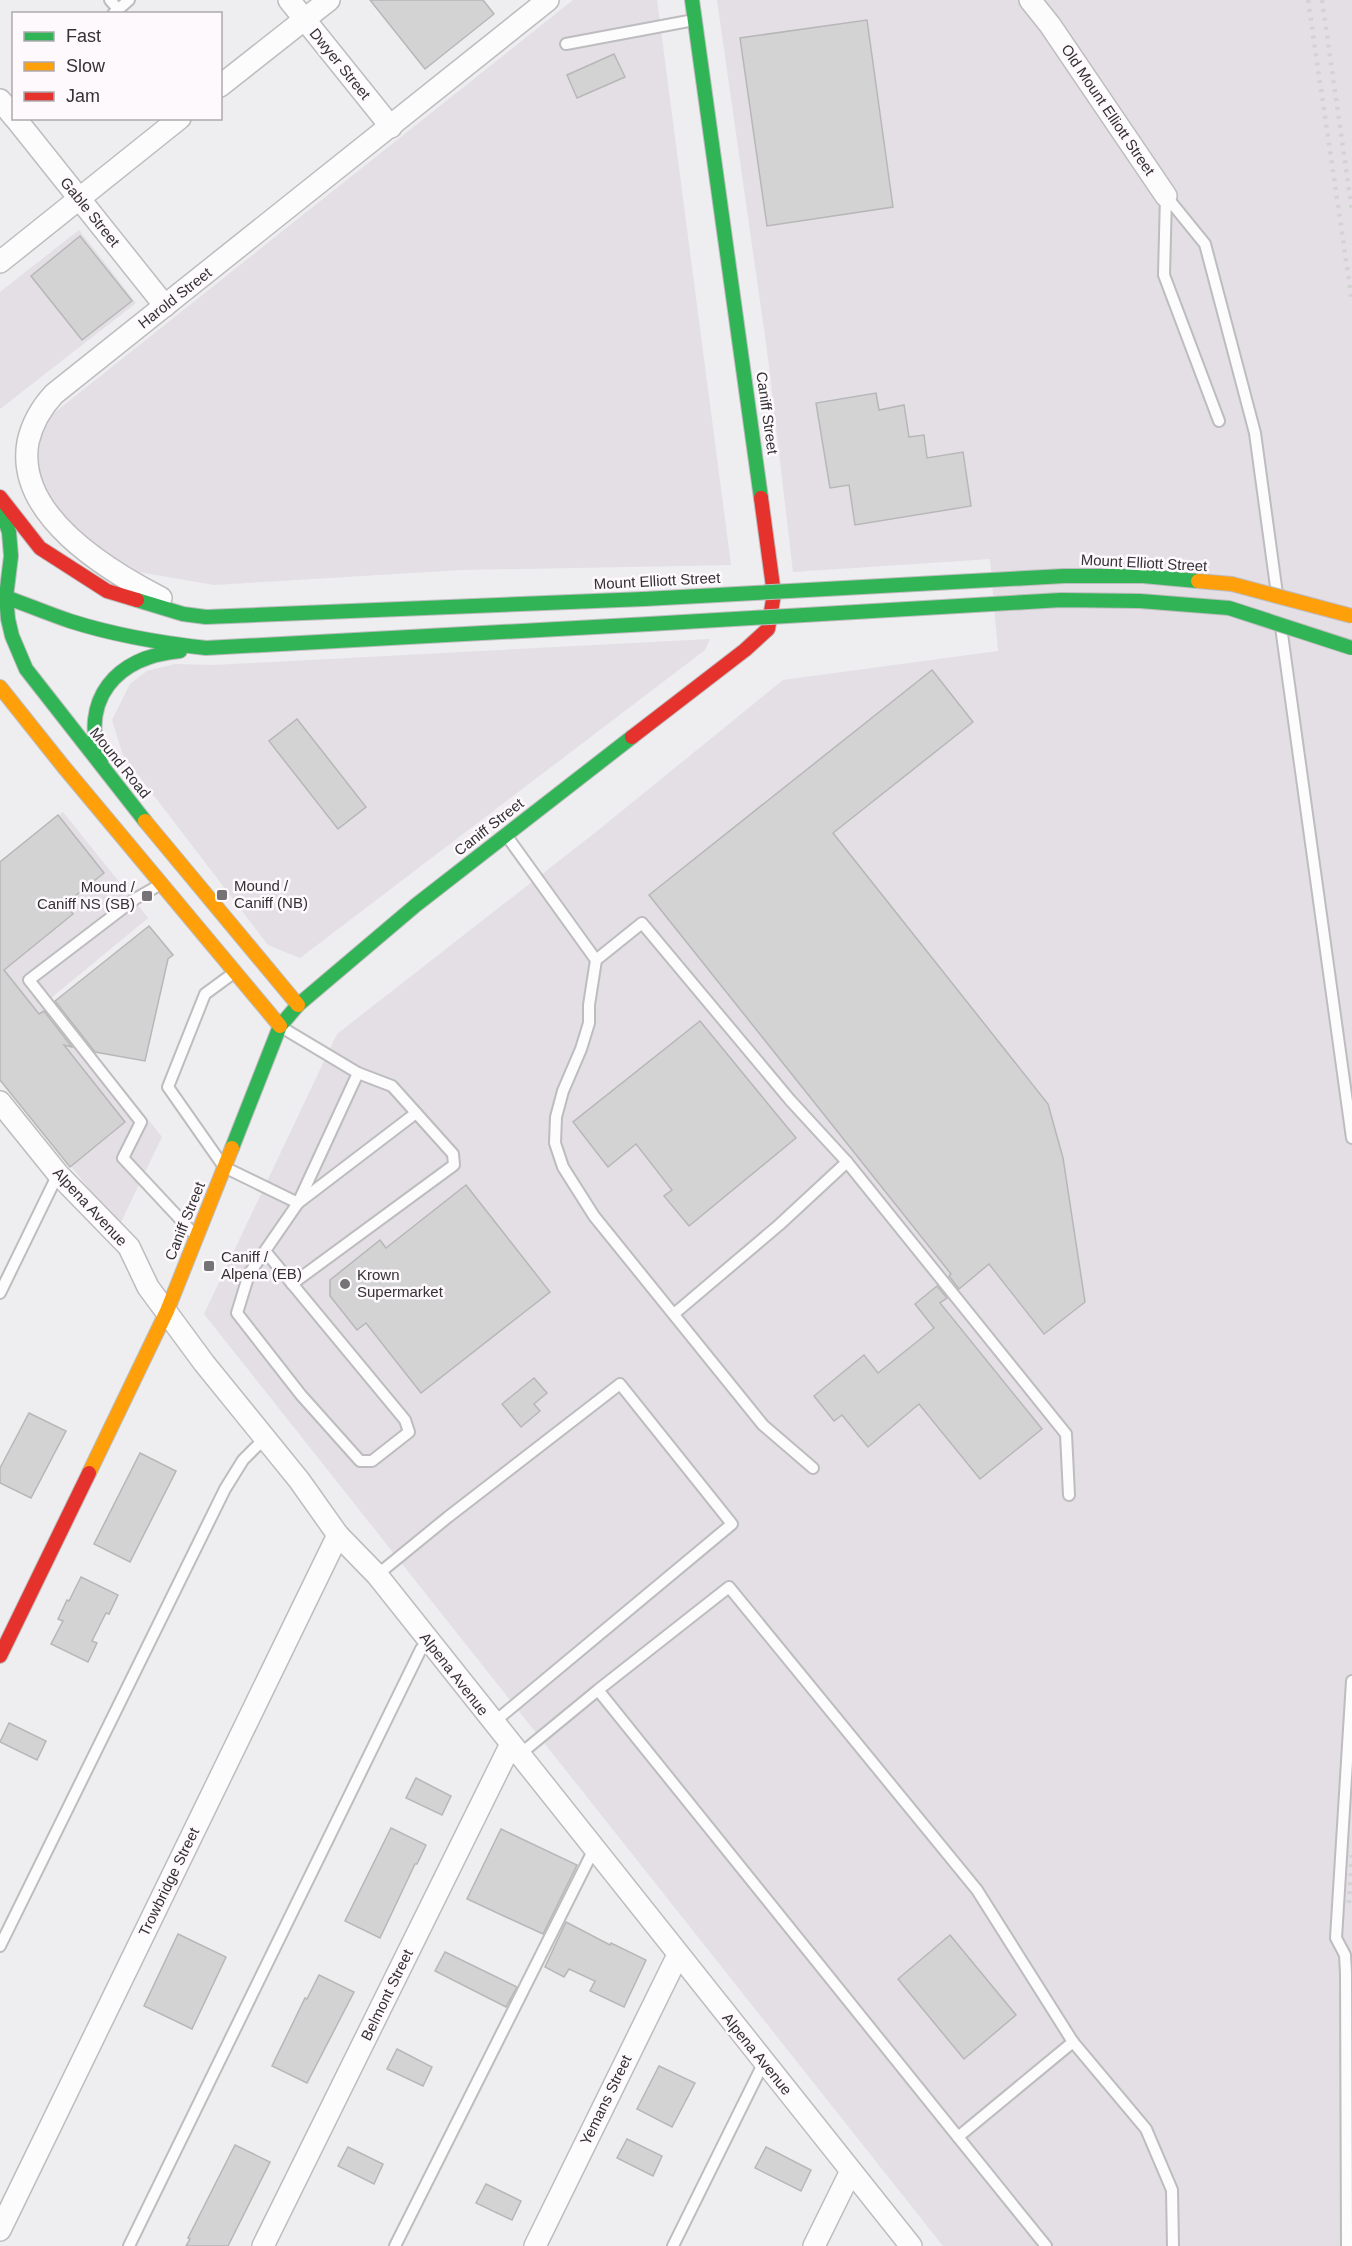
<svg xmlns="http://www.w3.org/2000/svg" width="1352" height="2246" font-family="Arial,sans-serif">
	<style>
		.built { fill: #e4dee5 }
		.building { fill: #d3d3d4; stroke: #b7b7b8; stroke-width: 1.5 }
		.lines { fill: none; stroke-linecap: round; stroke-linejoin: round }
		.lane-casing { stroke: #bdbcbe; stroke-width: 14 }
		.street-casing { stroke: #bdbcbe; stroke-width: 24 }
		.fast-casing { stroke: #bdbcbe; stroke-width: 16 }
		.slow-casing { stroke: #bdbcbe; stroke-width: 16 }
		.jam-casing { stroke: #bdbcbe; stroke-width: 16 }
		.lane { stroke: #fcfcfd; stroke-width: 10 }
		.street { stroke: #fcfcfd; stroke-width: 21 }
		.fast { stroke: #30b455; stroke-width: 14 }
		.slow { stroke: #ff9f0a; stroke-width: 14 }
		.jam { stroke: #e5322d; stroke-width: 14 }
		.rail { stroke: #d4d3d4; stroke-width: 4.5; stroke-dasharray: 3 6; stroke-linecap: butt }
		.fast-bridge-casing { stroke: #bdbcbe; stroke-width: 16; stroke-linecap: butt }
		.slow-bridge-casing { stroke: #bdbcbe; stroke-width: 16; stroke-linecap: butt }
		.fast-bridge { stroke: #30b455; stroke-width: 14 }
		.slow-bridge { stroke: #ff9f0a; stroke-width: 14 }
		.poi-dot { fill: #757375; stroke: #fdf9fd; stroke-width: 2 }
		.labels { text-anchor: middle; stroke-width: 5; stroke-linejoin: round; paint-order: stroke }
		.street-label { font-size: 15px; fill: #343234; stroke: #fdf9fd }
		.poi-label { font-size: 15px; fill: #343234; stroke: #fdf9fd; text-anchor: start }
	</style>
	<rect width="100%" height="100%" fill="#eeedef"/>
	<!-- built -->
	<g class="built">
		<polygon points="573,0 657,0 731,565 462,570 214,585 139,572 86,540 47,498 36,468 44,421"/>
		<polygon points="717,0 1352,0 1352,2246 943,2246 204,1314 337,1034 596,832 783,680 998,651 990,559 793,572 767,350"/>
		<polygon points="79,230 136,303 0,409 0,292"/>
		<polygon points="710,639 705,650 300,958 268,945 123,755 112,720 130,684 147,671 175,664 214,665"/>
		<polygon points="63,812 148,918 51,998 162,1137 119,1226 0,1078 0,861"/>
	</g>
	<!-- building -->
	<g class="building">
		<polygon points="370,0 483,0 494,14 425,69"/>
		<polygon points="867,20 893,207 767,226 740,38"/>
		<polygon points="614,54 625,77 577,98 567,75"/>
		<polygon points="80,236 132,301 82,340 31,276"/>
		<polygon points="876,393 879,410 904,405 909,437 924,435 927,458 963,452 971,506 855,525 849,485 830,488 816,403"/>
		<polygon points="932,670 973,722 833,833 1048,1104 1063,1158 1085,1302 1044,1334 989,1264 959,1289 949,1276 951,1274 649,895"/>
		<polygon points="297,719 366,807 338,829 269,741"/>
		<polygon points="58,815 104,873 65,904 73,914 4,970 39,1014 44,1011 72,1047 64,1045 125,1122 70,1167 0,1080 0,862"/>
		<polygon points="149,926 173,955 168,959 145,1061 95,1052 55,1001"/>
		<polygon points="700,1021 796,1138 689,1226 664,1196 672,1190 636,1144 608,1167 573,1122"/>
		<polygon points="466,1185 550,1292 421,1393 366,1323 357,1330 330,1296 330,1280 380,1240 386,1248"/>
		<polygon points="937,1286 947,1298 940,1303 1042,1429 980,1479 919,1404 868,1447 842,1415 834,1421 814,1396 864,1355 878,1373 934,1328 915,1304"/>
		<polygon points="534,1378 547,1393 534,1404 540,1411 521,1427 502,1404"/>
		<polygon points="29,1413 66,1431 31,1498 0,1483 0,1468"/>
		<polygon points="140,1453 176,1471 130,1562 94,1544"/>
		<polygon points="81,1577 118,1595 109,1614 106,1613 92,1641 97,1643 88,1662 51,1644 63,1621 58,1619 67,1600 69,1601"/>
		<polygon points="9,1723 46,1741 37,1760 0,1742"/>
		<polygon points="416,1778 451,1796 442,1815 406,1798"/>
		<polygon points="391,1828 426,1845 417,1864 415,1864 380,1938 345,1921"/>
		<polygon points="501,1829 577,1865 543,1934 467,1899"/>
		<polygon points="566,1922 610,1945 611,1943 646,1960 624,2007 590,1991 595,1981 569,1969 564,1977 545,1967"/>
		<polygon points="178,1934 226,1957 192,2029 144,2006"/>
		<polygon points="950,1935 1016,2015 964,2059 898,1979"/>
		<polygon points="445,1952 517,1987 506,2007 435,1971"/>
		<polygon points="319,1975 354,1992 307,2083 272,2066 305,1998 307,1999"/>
		<polygon points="397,2049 432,2067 423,2086 387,2069"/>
		<polygon points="659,2066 695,2083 672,2127 637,2109"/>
		<polygon points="627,2139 662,2156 653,2176 617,2158"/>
		<polygon points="235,2145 270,2162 228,2246 186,2246 190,2239 188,2238"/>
		<polygon points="348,2147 383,2164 374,2184 338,2166"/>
		<polygon points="766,2147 811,2170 801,2191 755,2168"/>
		<polygon points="486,2184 521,2201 512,2220 476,2203"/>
	</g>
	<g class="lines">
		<defs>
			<g id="lane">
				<polyline points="110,0 118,9"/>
				<polyline points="113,14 129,0"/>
				<polyline points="566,44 694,20"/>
				<polyline points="1166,196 1205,244 1255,433 1277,594"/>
				<polyline points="1166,196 1164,275 1219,421"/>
				<polyline points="1281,627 1352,1138"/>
				<polyline points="506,835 596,960 642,923 790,1100 847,1162 1066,1434 1069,1495"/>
				<polyline points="161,884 135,899 29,980 141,1122 123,1158 194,1234"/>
				<polyline points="596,960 589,1005 589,1023 581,1049 563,1091 556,1117 555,1143 563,1167 594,1216 763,1425 813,1468"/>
				<polyline points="235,972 205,994 168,1087 224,1167 298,1203 358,1073 281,1027"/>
				<polyline points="265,1251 405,1420 409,1432 372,1461 360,1461 301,1395 237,1313 249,1274 298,1203 416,1113"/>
				<polyline points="292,1284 454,1165 453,1154 392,1086 358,1073"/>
				<polyline points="0,1293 58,1174"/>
				<polyline points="674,1314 779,1225 847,1162"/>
				<polyline points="377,1575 448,1517 620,1384 732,1524 493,1723"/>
				<polyline points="519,1755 598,1690 958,2137 1073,2042 977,1890 729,1587 598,1690"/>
				<polyline points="0,1946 225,1489 243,1460 264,1439"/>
				<polyline points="1073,2042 1146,2129 1172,2190 1173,2246"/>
				<polyline points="958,2137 1046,2246"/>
				<polyline points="129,2246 421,1649 429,1642"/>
				<polyline points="395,2246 594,1849"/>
				<polyline points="673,2246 764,2062"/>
				<polyline points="1347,2246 1346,1973 1345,1955 1336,1938 1352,1681"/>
			</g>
			<g id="street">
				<polyline points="289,0 391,127"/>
				<polyline points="1030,0 1050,25 1166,196"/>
				<polyline points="220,86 329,0"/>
				<polyline points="0,100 14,117"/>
				<polyline points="15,118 165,306"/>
				<polyline points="0,262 180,118"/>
				<path d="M 161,598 C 107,570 15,515 28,442 C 32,424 41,408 54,394 L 548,0"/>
				<polyline points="0,1102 58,1174 129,1247 148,1287 204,1363 299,1480 338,1535 377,1575 911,2246"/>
				<polyline points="0,2230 338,1535"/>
				<polyline points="263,2246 511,1744"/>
				<polyline points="535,2246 678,1955"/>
				<polyline points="814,2246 851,2171"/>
			</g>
			<g id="fast">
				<polyline points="692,0 761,498"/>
				<polyline points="0,506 9,532 11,556 6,597 8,619 12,636 26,669 145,821"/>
				<path d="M 0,595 C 23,603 46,613 70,621 C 114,635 160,643 206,648 L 649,624"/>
				<polyline points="137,600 183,614 206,617 644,599"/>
				<path d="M 101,763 C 79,699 116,657 180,651"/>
				<polyline points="232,1148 280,1026 298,1005 416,905 632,737"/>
			</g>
			<g id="slow">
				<polyline points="0,687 63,766 280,1026"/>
				<polyline points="145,821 298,1005"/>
				<polyline points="89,1473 167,1311 232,1148"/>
			</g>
			<g id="jam">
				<polyline points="0,497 40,548 107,591 137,600"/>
				<polyline points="632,737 745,650 768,629 774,594 761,498"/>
				<polyline points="0,1656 89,1473"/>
			</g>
		</defs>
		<!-- lane casing -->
		<use href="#lane" class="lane-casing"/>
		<!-- street casing -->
		<use href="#street" class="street-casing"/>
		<!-- fast casing -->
		<use href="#fast" class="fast-casing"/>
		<!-- slow casing -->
		<use href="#slow" class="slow-casing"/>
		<!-- jam casing -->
		<use href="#jam" class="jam-casing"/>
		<!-- lane -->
		<use href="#lane" class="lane"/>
		<!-- street -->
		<use href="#street" class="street"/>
		<!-- fast -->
		<use href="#fast" class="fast"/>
		<!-- slow -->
		<use href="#slow" class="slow"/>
		<!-- jam -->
		<use href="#jam" class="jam"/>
		<!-- rail -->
		<g class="rail">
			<polyline points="1308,0 1352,301"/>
			<polyline points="1322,0 1352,211"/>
			<polyline points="1349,1903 1352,1854"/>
		</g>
		<defs>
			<g id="fast-bridge">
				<polyline points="644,599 1064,576 1143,576 1198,581"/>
				<polyline points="649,624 1061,600 1140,601 1229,608 1352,648"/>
			</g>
			<polyline id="slow-bridge" points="1198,581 1232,584 1352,616"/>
		</defs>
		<!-- fast-bridge casing -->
		<use href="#fast-bridge" class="fast-bridge-casing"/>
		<!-- slow-bridge casing -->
		<use href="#slow-bridge" class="slow-bridge-casing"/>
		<!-- fast-bridge -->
		<use href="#fast-bridge" class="fast-bridge"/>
		<!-- slow-bridge -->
		<use href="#slow-bridge" class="slow-bridge"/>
	</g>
	<!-- markers -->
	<g class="poi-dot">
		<rect x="216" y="889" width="12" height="12" rx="3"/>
		<rect x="141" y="890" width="12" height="12" rx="3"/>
		<rect x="203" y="1260" width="12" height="12" rx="3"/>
		<circle cx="345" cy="1284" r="6"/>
	</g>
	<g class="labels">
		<!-- street labels -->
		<g class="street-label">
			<text transform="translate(340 64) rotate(51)" y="5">Dwyer Street</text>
			<text transform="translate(1108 110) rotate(56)" y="5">Old Mount Elliott Street</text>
			<text transform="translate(90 212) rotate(51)" y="5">Gable Street</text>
			<text transform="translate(175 298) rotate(-38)" y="5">Harold Street</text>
			<text transform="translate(767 413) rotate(82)" y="5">Caniff Street</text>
			<text transform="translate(1144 563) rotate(3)" y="5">Mount Elliott Street</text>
			<text transform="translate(657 581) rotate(-3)" y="5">Mount Elliott Street</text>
			<text transform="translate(120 763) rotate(51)" y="5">Mound Road</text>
			<text transform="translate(489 827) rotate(-38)" y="5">Caniff Street</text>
			<text transform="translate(90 1207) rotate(47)" y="5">Alpena Avenue</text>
			<text transform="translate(185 1221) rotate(-68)" y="5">Caniff Street</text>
			<text transform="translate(454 1674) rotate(52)" y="5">Alpena Avenue</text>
			<text transform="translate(169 1882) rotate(-64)" y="5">Trowbridge Street</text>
			<text transform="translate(387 1995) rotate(-64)" y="5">Belmont Street</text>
			<text transform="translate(757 2054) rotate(51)" y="5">Alpena Avenue</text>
			<text transform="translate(606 2100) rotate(-64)" y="5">Yemans Street</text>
		</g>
		<!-- poi labels -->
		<g class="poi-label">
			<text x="234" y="891">Mound /<tspan x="234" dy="17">Caniff (NB)</tspan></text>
			<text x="135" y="892" text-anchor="end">Mound /<tspan x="135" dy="17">Caniff NS (SB)</tspan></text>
			<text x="221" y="1262">Caniff /<tspan x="221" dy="17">Alpena (EB)</tspan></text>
			<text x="357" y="1280">Krown<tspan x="357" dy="17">Supermarket</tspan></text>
		</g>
	</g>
	<!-- legend -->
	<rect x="12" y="12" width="210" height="108" fill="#fdf9fd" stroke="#ada9ad" stroke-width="1.5"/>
	<rect x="24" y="32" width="30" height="9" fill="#30b455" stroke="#ada9ad" stroke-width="1.5"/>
	<text x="66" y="42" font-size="18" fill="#343234">Fast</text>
	<rect x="24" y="62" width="30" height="9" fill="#ff9f0a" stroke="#ada9ad" stroke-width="1.5"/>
	<text x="66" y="72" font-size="18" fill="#343234">Slow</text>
	<rect x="24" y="92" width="30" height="9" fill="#e5322d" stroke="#ada9ad" stroke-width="1.5"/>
	<text x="66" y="102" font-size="18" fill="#343234">Jam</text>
</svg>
